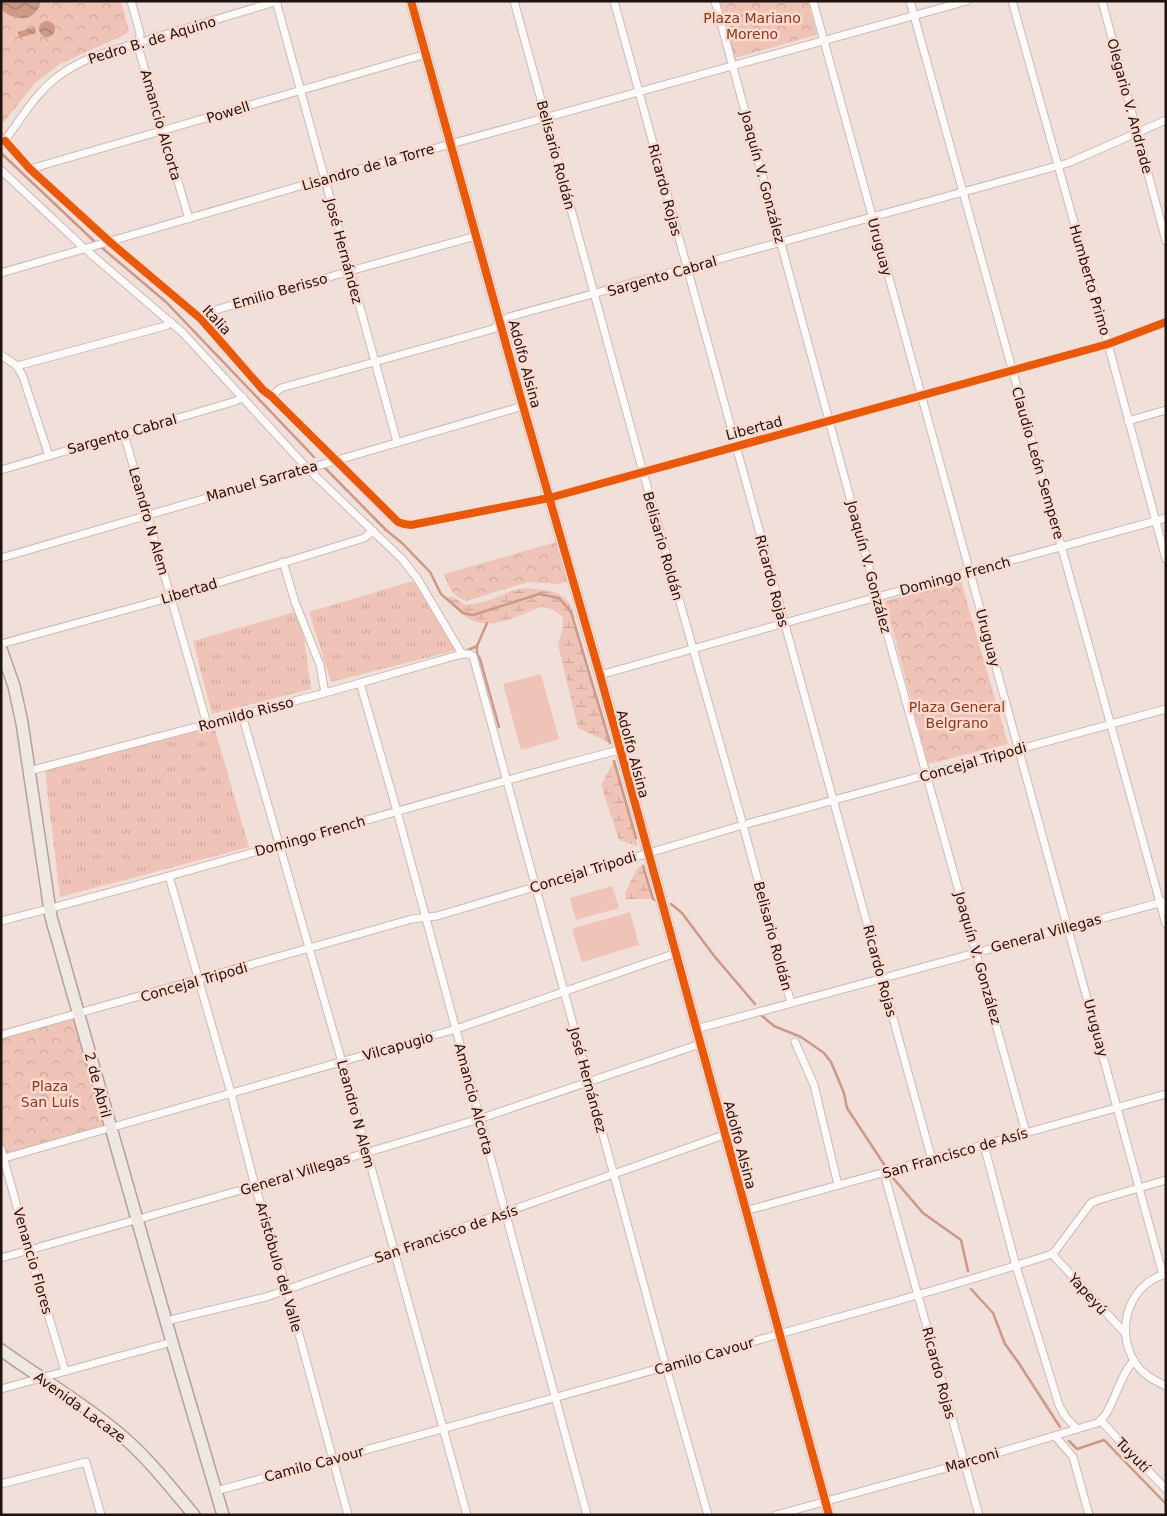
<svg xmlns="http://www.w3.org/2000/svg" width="1167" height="1516" font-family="'DejaVu Sans',sans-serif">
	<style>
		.grass { fill: url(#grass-tufts) }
		.wetland { fill: url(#wetland-marsh) }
		.park { fill: url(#park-crowns) }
		.pitch { fill: #efc4b7 }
		.water { fill: url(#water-waves) }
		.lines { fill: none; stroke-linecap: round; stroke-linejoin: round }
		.stream { stroke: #ce9887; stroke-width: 2.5 }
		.street-casing { stroke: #c9bbb7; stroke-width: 9 }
		.secondary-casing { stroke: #c9bbb7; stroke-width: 12 }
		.primary-casing { stroke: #b5a19b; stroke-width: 14 }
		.street { stroke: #fdfaf9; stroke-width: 7 }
		.secondary { stroke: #fdfaf9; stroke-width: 10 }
		.primary { stroke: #efe7e4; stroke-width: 11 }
		.cycleway-casing { stroke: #fbdad0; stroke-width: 11 }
		.cycleway { stroke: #e8590c; stroke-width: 8 }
		.labels { text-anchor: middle; stroke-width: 5; stroke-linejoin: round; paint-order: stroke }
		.park-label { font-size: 14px; fill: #8e381b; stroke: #fbdad0 }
		.street-label { font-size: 14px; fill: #1e130f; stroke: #fbdad0 }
	</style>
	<defs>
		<pattern id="grass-tufts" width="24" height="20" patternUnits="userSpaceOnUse" patternTransform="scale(1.25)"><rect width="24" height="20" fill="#efc4b7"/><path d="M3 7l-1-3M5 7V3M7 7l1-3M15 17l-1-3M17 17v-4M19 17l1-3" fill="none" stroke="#cca89c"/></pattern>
		<pattern id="wetland-marsh" width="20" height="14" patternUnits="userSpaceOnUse" patternTransform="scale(1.25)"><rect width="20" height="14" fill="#efc4b7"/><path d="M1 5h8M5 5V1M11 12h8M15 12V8" fill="none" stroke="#cca89c"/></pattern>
		<pattern id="park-crowns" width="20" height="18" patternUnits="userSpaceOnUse" patternTransform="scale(1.25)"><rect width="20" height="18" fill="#efc4b7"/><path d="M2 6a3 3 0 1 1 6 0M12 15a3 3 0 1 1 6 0" fill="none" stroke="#cca89c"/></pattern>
		<pattern id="water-waves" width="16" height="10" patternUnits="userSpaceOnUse" patternTransform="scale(1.25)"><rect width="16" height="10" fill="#ce9887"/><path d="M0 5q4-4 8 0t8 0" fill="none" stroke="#a77b6d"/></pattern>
	</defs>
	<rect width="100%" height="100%" fill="#f1dfda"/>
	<!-- grass -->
	<g class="grass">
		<polygon points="413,581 451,636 452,646 457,650 331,682 309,612"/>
		<polygon points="295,612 304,637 311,689 212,714 193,641"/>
		<polygon points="214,726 249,847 60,897 45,771"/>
	</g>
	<!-- wetland -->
	<g class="wetland">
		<path d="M 527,588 C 550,591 570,590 575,618 L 573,620 L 610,743 L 578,728 L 558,645 L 563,628 L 563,618 C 558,612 551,608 542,607 C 519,614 491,633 467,618 C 460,613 453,605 447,599 L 450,596 L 466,605 L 485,602 L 513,590 Z"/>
		<polygon points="614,761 636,838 638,846 619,840 601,785"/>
		<polygon points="643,866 653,899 626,899 625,893 638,867"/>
	</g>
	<!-- park -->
	<g class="park">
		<polygon points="1,1 121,1 129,30 126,34 60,64 35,83 4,122 1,120"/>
		<polygon points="719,1 808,1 817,35 734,58"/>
		<path d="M 556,542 L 567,581 L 559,584 L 528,582 L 466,601 C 452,595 449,588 444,574 Z"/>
		<polygon points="961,581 1008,744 928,764 885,601"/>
		<polygon points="79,1014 110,1128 4,1159 1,1149 1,1035"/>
	</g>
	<!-- pitch -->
	<g class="pitch">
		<polygon points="541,674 559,739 521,750 503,684"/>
		<polygon points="612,886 619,908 576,920 570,898"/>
		<polygon points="630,912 639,945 582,962 572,929"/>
	</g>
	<!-- water -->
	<g class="water">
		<path d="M 1,1 L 41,1 L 41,2 C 34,22 18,22 3,11 Z"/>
		<circle cx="47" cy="29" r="8"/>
		<polygon points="35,27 36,33 19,38 18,32"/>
	</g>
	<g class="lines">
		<!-- stream -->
		<g class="stream">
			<polyline points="1,153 96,243"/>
			<polyline points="101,247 166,302 314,457"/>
			<polyline points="325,468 386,530 402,543 430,572 441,594 463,613 473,615 539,594 559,598 571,612 610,743"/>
			<polyline points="477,646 477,654 480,659 499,727"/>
			<polyline points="468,650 477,646 487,623"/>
			<polyline points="614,761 636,838"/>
			<polyline points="643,866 653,899 655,900"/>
			<polyline points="671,904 682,913 715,957 755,1004"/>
			<polyline points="761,1015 774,1026 801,1037 824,1053 831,1062 844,1093 847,1108 893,1178 923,1213 961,1240 968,1271"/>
			<polyline points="971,1289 993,1313 1005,1344 1018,1362 1060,1427"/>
			<polyline points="1069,1441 1077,1449 1104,1440 1166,1504"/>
		</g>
		<defs>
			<g id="street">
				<polyline points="131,1 140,33 139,50 189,219"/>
				<polyline points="276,1 397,442"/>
				<polyline points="514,1 643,472 743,825 791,1003"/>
				<polyline points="614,1 932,1160"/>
				<polyline points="715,1 877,597 1026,1133"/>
				<polyline points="813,1 1163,1275"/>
				<polyline points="910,1 1166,924"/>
				<polyline points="1012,1 1108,344 1166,559"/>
				<polyline points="1102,1 1166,241"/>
				<polyline points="5,141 30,169 111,243 201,319 263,390 271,396 398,522 404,524 411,525 549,498 1108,344 1166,322"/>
				<path d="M 1,145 C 19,123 33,96 56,78 C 68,68 83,61 97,55 L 278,1"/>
				<polyline points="30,169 426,54"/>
				<polyline points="1,170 85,249 183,333 307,468 402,559 417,578 462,654"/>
				<polyline points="1,273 324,179 967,1"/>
				<polyline points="201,319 212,311 350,271 476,236"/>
				<polyline points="1,355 17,366 23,377 49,456"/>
				<polyline points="17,366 165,326 171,322"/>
				<polyline points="271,396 281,388 493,329 509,317 1068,163 1166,120"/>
				<polyline points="1128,421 1166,410"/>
				<polyline points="124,434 207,724"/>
				<polyline points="1,470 236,401 243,397"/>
				<polyline points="1,558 523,406"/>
				<polyline points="283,562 295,602 320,665 325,693"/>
				<polyline points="1,644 172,597 364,538 373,531"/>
				<polyline points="600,675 877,597 1166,518"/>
				<polyline points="360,683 397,811 587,1515"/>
				<polyline points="242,715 342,1062 467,1515"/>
				<polyline points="29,771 325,693 462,654 469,654 473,656 666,1367 708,1515"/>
				<polyline points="169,876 231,1093 255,1186 287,1290 348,1515"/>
				<path d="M 1,921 C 208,869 412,804 619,750"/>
				<polyline points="696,1029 1166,901"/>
				<polyline points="1,1035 412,919 437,916 743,825 1166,709"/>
				<polyline points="795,1042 814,1085 838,1185"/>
				<polyline points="984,1145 1016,1266 1059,1405 1065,1416 1077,1429"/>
				<polyline points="1,1149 29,1250 65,1371"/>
				<polyline points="1,1159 456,1029 676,953"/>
				<polyline points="884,1173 979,1515"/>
				<polyline points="745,1211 1166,1094"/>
				<polyline points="1052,1254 1125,1333"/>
				<polyline points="1,1258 255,1186 479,1119 700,1044"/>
				<path d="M 1166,1274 C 1125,1285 1113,1338 1140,1369 C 1147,1377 1156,1381 1166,1386"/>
				<polyline points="166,1321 266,1297 724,1135"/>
				<polyline points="1,1389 172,1342"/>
				<polyline points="1101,1421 1166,1489"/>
				<polyline points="1055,1436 1073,1457 1089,1515"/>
				<polyline points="1,1484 86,1462 101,1515"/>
				<path d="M 216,1491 C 403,1440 590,1389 776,1335 C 868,1309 961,1284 1052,1254 L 1056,1250 L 1091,1203 L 1098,1200 L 1166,1180"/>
				<path d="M 776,1515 L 964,1463 L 1097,1423 C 1113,1414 1118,1376 1134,1361"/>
			</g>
			<polyline id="secondary" points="411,1 523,406 600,675 829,1515"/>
			<g id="primary">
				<polyline points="1,649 14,686 22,723 51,917 172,1342 223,1515"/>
				<path d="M 1,1350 C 41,1379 85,1404 122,1436 C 149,1459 171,1488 194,1515"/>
			</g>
		</defs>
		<!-- street casing -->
		<use href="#street" class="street-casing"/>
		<!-- secondary casing -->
		<use href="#secondary" class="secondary-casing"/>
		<!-- primary casing -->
		<use href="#primary" class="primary-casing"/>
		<!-- street -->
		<use href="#street" class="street"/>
		<!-- secondary -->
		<use href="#secondary" class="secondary"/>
		<!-- primary -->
		<use href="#primary" class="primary"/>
		<defs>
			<g id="cycleway">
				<polyline points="411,1 523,406 600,675 829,1515"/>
				<polyline points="5,141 30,169 111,243 201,319 263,390 271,396 398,522 404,524 411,525 549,498 1108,344 1166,322"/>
			</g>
		</defs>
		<!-- cycleway casing -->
		<use href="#cycleway" class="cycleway-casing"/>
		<!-- cycleway -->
		<use href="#cycleway" class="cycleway"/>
	</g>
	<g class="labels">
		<!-- park labels -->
		<g class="park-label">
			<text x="752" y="23">Plaza Mariano<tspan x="752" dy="16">Moreno</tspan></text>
			<text x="957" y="712">Plaza General<tspan x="957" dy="16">Belgrano</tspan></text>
			<text x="50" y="1091">Plaza<tspan x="50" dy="16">San Luís</tspan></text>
		</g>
		<!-- street labels -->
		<g class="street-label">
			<text transform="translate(152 40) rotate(-17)" y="5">Pedro B. de Aquino</text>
			<text transform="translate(1130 106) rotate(75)" y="5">Olegario V. Andrade</text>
			<text transform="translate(228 112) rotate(-17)" y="5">Powell</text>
			<text transform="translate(161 125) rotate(74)" y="5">Amancio Alcorta</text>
			<text transform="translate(556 155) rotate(75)" y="5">Belisario Roldán</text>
			<text transform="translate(368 167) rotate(-16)" y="5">Lisandro de la Torre</text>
			<text transform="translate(763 177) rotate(75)" y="5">Joaquín V. González</text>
			<text transform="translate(665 190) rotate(75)" y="5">Ricardo Rojas</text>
			<text transform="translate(880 247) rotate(75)" y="5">Uruguay</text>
			<text transform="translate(344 251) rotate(75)" y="5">José Hernández</text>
			<text transform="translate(662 276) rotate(-16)" y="5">Sargento Cabral</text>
			<text transform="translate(1090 280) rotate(74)" y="5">Humberto Primo</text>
			<text transform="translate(280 291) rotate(-16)" y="5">Emilio Berisso</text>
			<text transform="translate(217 320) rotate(47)" y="5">Italia</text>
			<text transform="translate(525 364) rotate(75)" y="5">Adolfo Alsina</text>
			<text transform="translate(754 428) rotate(-15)" y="5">Libertad</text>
			<text transform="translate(122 434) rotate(-16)" y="5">Sargento Cabral</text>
			<text transform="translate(1038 463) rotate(74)" y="5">Claudio León Sempere</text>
			<text transform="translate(262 481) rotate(-16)" y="5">Manuel Sarratea</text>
			<text transform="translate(149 521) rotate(74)" y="5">Leandro N Alem</text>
			<text transform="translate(663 546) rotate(74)" y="5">Belisario Roldán</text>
			<text transform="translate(869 567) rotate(75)" y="5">Joaquín V. González</text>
			<text transform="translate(955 576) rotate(-15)" y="5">Domingo French</text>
			<text transform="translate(772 581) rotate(75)" y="5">Ricardo Rojas</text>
			<text transform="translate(189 591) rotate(-17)" y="5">Libertad</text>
			<text transform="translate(988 638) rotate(75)" y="5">Uruguay</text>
			<text transform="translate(246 714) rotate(-15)" y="5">Romildo Risso</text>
			<text transform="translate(633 754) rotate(75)" y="5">Adolfo Alsina</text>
			<text transform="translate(973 762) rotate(-16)" y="5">Concejal Tripodi</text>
			<text transform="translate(310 836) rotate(-16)" y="5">Domingo French</text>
			<text transform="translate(583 872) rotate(-17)" y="5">Concejal Tripodi</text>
			<text transform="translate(1046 933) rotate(-15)" y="5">General Villegas</text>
			<text transform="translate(773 936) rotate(75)" y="5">Belisario Roldán</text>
			<text transform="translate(978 958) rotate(74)" y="5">Joaquín V. González</text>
			<text transform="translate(880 971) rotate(75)" y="5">Ricardo Rojas</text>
			<text transform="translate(194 982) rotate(-16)" y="5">Concejal Tripodi</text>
			<text transform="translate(1096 1028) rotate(75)" y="5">Uruguay</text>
			<text transform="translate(398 1046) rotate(-16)" y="5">Vilcapugio</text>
			<text transform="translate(588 1080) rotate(75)" y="5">José Hernández</text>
			<text transform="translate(98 1085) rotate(75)" y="5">2 de Abril</text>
			<text transform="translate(474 1099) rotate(75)" y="5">Amancio Alcorta</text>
			<text transform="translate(356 1114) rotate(75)" y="5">Leandro N Alem</text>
			<text transform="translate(740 1145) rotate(75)" y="5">Adolfo Alsina</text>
			<text transform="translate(955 1153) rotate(-16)" y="5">San Francisco de Asís</text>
			<text transform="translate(295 1174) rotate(-17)" y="5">General Villegas</text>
			<text transform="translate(446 1234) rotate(-19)" y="5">San Francisco de Asís</text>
			<text transform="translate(33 1261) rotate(74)" y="5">Venancio Flores</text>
			<text transform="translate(279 1267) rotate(74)" y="5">Aristóbulo del Valle</text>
			<text transform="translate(1088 1294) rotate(48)" y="5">Yapeyú</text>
			<text transform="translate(704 1356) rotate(-16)" y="5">Camilo Cavour</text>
			<text transform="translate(939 1373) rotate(75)" y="5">Ricardo Rojas</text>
			<text transform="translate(80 1407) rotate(36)" y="5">Avenida Lacaze</text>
			<text transform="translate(1133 1455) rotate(46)" y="5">Tuyutí</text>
			<text transform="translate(972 1460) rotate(-16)" y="5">Marconi</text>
			<text transform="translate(314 1464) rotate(-15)" y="5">Camilo Cavour</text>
		</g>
	</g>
	<!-- border -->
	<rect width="1167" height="1516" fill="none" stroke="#1e130f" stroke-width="5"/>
</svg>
